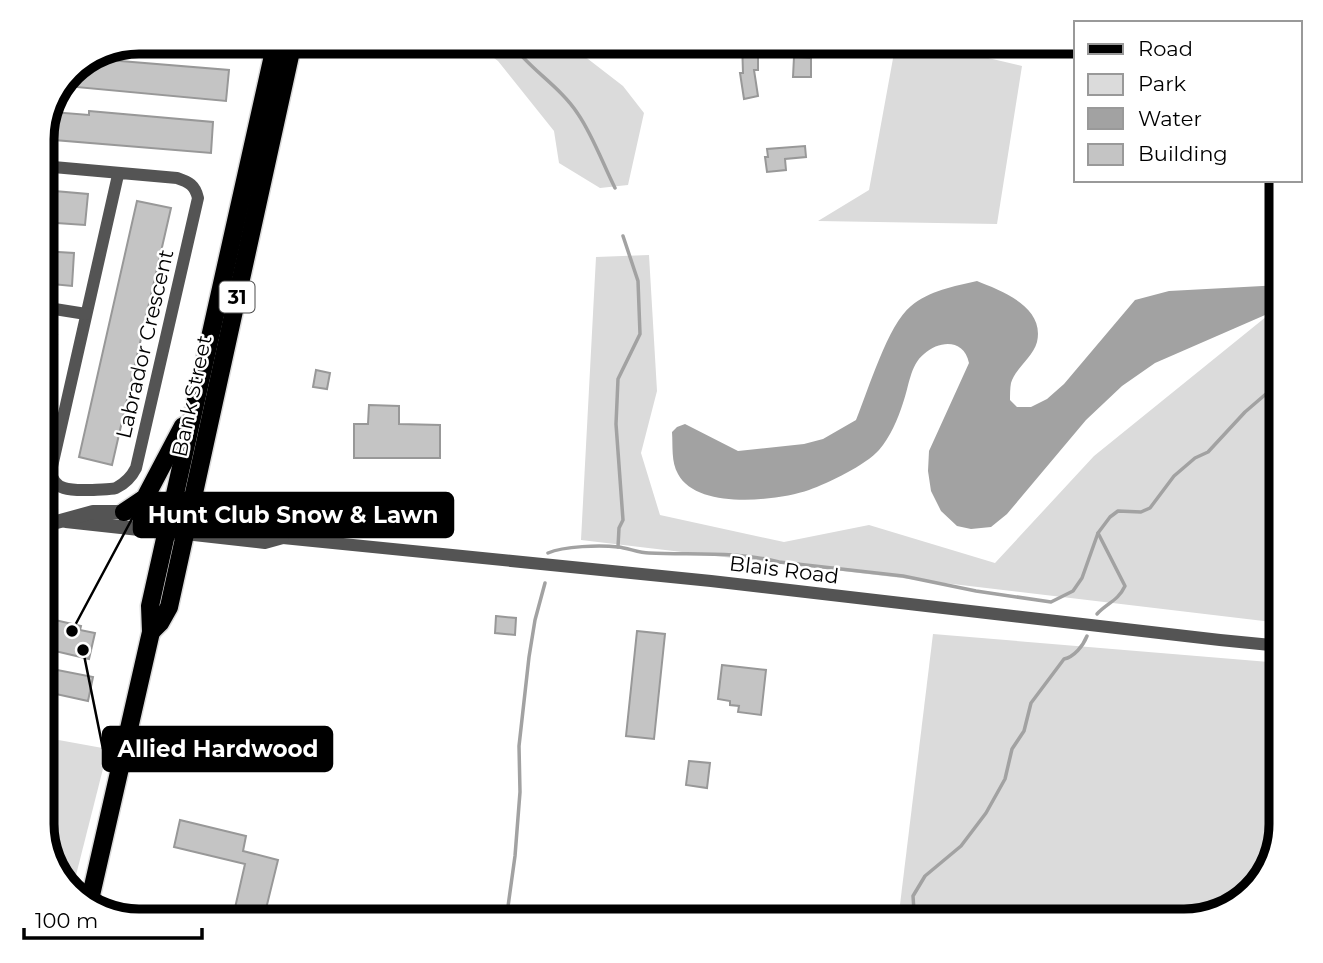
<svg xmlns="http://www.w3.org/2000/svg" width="1323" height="963" font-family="Montserrat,sans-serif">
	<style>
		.green { fill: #dbdbdb }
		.water { fill: #a2a2a2 }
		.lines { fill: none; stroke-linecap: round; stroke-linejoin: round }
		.stream { stroke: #a2a2a2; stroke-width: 3.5 }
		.building { fill: #c4c4c4; stroke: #989898; stroke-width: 2 }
		.primary-casing { stroke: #dbdbdb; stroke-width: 21 }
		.minor { stroke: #545454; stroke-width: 12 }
		.tertiary { stroke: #545454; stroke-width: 14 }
		.primary { stroke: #000; stroke-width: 18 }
		.labels { text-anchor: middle; stroke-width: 5; stroke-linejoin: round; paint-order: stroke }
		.shield { fill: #fff; stroke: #4c4c4c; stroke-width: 2 }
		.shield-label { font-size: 19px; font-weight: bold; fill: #000 }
		.street-label { font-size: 21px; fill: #000; stroke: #fff }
		.rim { fill: none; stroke: #000; stroke-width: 9 }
		.leader { fill: none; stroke: #000; stroke-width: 2.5 }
		.callout-dot { fill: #000; stroke: #fff; stroke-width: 2.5 }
		.callout { fill: #000; stroke: #000; stroke-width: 2.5 }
		.callout-label { font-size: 23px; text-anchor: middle; font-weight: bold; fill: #fff }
	</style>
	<rect width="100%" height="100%" fill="#fff"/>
	<!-- green -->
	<g class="green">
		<polygon points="473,42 566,42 623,86 644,113 628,185 600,188 559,163 554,131 498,61"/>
		<polygon points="896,42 920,42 1022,66 997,224 818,221 869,190"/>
		<polygon points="649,255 657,391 641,453 660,515 784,542 869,525 995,563 1094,456 1272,312 1281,310 1281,590 1272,622 581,540 596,257"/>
		<polygon points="933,634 1281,663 1281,824 1261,882 1227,911 1183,921 898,921"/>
		<polygon points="42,737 108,749 72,891 55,872 42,829"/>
	</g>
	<!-- water -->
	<path class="water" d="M 977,281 C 1002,291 1045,307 1037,342 C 1033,357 1015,369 1011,383 C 1010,388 1010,395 1010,400 L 1017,407 L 1031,407 L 1047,399 L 1064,384 L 1135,300 L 1169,291 L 1281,285 L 1281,310 L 1272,312 L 1155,363 L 1122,386 L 1086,420 L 1007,514 L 991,527 L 971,529 L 957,526 L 941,511 L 931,491 L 928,471 L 929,451 L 969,363 C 964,339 940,340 924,354 C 910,365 909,387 903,403 C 898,419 890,437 879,450 C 866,465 828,483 809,490 C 777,501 697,510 678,474 C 671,462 673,446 672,432 L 677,427 L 685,424 L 738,451 L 804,444 L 823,439 L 856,420 C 868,391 888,324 911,306 C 929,291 954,286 977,281 Z"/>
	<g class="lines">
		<!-- stream -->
		<g class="stream">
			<path d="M 510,42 C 529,69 560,86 578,114 C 593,136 603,164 615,188"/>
			<polyline points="618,547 619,528 623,520 616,424 618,379 640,334 638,281 623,236"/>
			<path d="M 548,553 C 564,546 600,545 618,547 C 628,548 639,553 649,553 C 693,555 736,551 779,562 L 903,576 L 976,591 L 1051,602 L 1073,591 L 1082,578 L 1098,533 L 1110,517 L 1118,511 L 1141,512 L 1150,508 L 1174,476 L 1195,458 L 1208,452 L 1245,412 L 1281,381"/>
			<path d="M 1097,614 C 1107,603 1118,601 1125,586 L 1098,533"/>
			<polyline points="506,921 515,856 520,792 519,746 529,657 535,620 545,583"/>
			<path d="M 919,921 L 914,911 L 913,896 L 925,876 L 961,846 L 986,813 L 1005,779 L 1012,749 L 1024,731 L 1031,703 L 1064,659 C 1074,657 1083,646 1087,636"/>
		</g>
	</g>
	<!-- building -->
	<g class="building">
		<polygon points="742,42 758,42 758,70 754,70 758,96 744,99 740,73 743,73"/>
		<polygon points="794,57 811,58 811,77 793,77"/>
		<polygon points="96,59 229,70 226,101 65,86 75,67"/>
		<polygon points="89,111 213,122 211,153 42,139 42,133 52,112 89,115"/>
		<polygon points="805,146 806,157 785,159 786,170 767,172 765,157 768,157 767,149"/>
		<polygon points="43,190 88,194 85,225 42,222"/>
		<polygon points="137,201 171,208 112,465 79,457"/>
		<polygon points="42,251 74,253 72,286 42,283"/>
		<polygon points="42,332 57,335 46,382 42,382"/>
		<polygon points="316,370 330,373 327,389 313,387"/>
		<polygon points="369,405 399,406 399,424 440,425 440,458 354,458 354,424 368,424"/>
		<polygon points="496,616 516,618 515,635 495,633"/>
		<polygon points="42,617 81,626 80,630 95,633 89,659 42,648"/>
		<polygon points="637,631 665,634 654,739 626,736"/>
		<polygon points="722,665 766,670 761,715 738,712 739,706 730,705 730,701 718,699"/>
		<polygon points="42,667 93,677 88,701 42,691"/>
		<polygon points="689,761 710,763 707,788 686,785"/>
		<polygon points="180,820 246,836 243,851 278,860 263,921 232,921 245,864 174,847"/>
	</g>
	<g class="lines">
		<defs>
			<g id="primary">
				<polyline points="124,512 145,498 183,426"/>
				<polyline points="151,632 160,623 169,607 293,42"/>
				<polyline points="89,904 151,632 150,606 276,42"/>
			</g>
		</defs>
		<!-- primary casing -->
		<use href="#primary" class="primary-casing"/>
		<!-- minor -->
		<g class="minor">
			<polyline points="174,42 212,46 225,42"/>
			<path d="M 42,166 L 177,178 C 189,182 195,185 198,198 L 136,468 C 132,476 124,484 116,488 C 109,490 100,489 93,490 C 76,490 53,493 51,471 L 118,175"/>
			<polyline points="42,307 86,314"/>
			<polyline points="188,521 262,530 283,538 711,581 1220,640 1281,646"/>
			<polyline points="185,534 265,543 283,538"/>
		</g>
		<!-- tertiary -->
		<g class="tertiary">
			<polyline points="66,521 185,534"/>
			<polyline points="42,526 93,512 124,512 178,520"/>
		</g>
		<!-- primary -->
		<use href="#primary" class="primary"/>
	</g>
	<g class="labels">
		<!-- shield labels -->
		<rect class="shield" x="219.5" y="281.5" width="35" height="31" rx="5"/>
		<g class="shield-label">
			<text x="237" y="304">31</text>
		</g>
		<!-- street labels -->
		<g class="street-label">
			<text transform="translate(145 344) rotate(-77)" y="7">Labrador Crescent</text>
			<text transform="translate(192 396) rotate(-78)" y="7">Bank Street</text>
			<text transform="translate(784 570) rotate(7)" y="7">Blais Road</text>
		</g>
	</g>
	<!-- crop -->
	<path d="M0 0H1323V963H0ZM139 54H1184A85 85 0 0 1 1269 139V824A85 85 0 0 1 1184 909H139A85 85 0 0 1 54 824V139A85 85 0 0 1 139 54Z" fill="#fff" fill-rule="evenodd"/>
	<path class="rim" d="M139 54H1184A85 85 0 0 1 1269 139V824A85 85 0 0 1 1184 909H139A85 85 0 0 1 54 824V139A85 85 0 0 1 139 54Z"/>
	<!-- callouts -->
	<path class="leader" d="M72 631L134 515M83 650L103 749"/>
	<g class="callout-dot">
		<circle cx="72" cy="631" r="7"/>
		<circle cx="83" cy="650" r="7"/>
	</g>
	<g class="callout">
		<rect x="134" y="493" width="319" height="44" rx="7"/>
		<rect x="103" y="727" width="229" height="44" rx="7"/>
	</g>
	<g class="callout-label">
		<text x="293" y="523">Hunt Club Snow &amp; Lawn</text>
		<text x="218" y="757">Allied Hardwood</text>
	</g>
	<!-- legend -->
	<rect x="1074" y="21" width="228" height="161" fill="#ffffff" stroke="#999999" stroke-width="2"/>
	<rect x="1088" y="44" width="35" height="10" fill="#000000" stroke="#999999" stroke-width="2"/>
	<text x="1138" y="56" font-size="21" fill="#000000">Road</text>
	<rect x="1088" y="74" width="35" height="21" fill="#dbdbdb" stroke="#999999" stroke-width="2"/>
	<text x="1138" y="91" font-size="21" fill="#000000">Park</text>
	<rect x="1088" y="108" width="35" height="21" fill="#a2a2a2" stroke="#999999" stroke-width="2"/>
	<text x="1138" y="126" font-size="21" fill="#000000">Water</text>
	<rect x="1088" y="144" width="35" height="21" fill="#c4c4c4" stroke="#999999" stroke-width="2"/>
	<text x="1138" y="161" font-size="21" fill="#000000">Building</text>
	<!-- scale -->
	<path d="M24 928v10h178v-10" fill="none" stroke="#000000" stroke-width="3.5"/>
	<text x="35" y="928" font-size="21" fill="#000000" stroke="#ffffff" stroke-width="5" paint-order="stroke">100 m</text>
</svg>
